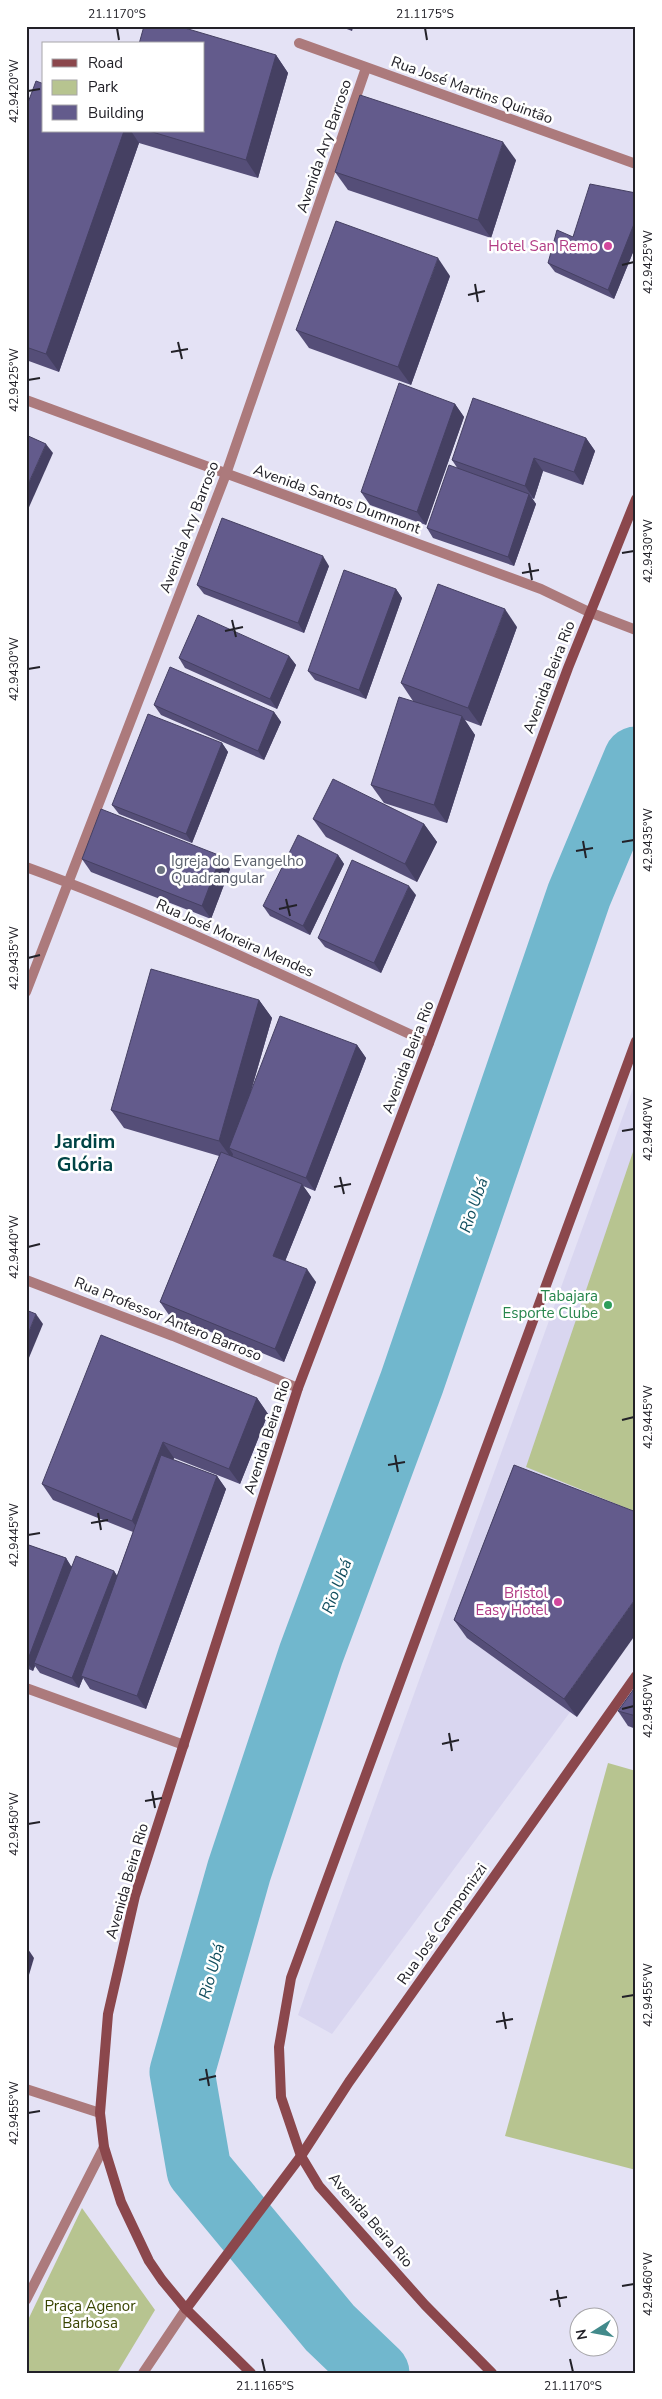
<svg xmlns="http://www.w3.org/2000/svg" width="662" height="2399" font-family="'Nunito Sans',sans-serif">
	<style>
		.built { fill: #d9d6f0 }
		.green { fill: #b7c490 }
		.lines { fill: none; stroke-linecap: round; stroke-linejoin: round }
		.river { stroke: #71b7cd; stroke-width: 65 }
		.street { stroke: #ac7a7c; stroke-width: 10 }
		.secondary { stroke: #8b474c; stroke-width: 10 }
		.wall { fill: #554e78 }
		.shaded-wall { fill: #454062 }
		.building { fill: #635b8c; stroke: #454062 }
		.ticks { fill: none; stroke: #222128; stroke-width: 2 }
		.hotel-dot { fill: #d1479c; stroke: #fff; stroke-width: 2 }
		.worship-dot { fill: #6b7280; stroke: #fff; stroke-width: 2 }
		.leisure-dot { fill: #2e9e5b; stroke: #fff; stroke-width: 2 }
		.labels { text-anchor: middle; stroke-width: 5; stroke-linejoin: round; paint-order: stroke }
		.street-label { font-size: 15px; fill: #222128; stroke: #fff }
		.hotel-label { font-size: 15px; fill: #b23c85; stroke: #fff; text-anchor: end }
		.worship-label { font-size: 15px; fill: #5b616d; stroke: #fff; text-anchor: start }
		.leisure-label { font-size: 15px; fill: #27864d; stroke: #fff; text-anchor: end }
		.park-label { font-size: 15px; fill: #384400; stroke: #fff }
		.water-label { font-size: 16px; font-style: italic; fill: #124e5e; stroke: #fff }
		.district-label { font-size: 20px; font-weight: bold; fill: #004445; stroke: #fff }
		.neatline { fill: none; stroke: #222128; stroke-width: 2 }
		.ticks-label { font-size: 12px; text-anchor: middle; fill: #222128 }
	</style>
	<rect width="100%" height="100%" fill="#e4e2f5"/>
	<!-- built -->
	<polygon class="built" points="636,1080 636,1623 332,2034 298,2015"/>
	<!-- green -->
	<g class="green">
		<polygon points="636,1143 636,1512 526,1467"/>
		<polygon points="608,1763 636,1771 636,2170 505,2136"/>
		<polygon points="82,2208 155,2310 117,2373 26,2373 26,2324"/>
	</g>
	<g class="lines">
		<!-- river -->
		<polyline class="river" points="377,2373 330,2328 199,2170 182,2072 239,1871 311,1654 412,1382 579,895 636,759"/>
		<!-- street -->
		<g class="street">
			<polyline points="299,43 636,164"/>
			<polyline points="26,400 541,589 589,612 636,630"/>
			<path d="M 26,867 C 164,917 296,982 429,1043"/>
			<polyline points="26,992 226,474 366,68"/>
			<polyline points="26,1280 173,1336 298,1388"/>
			<polyline points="26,1688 184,1745"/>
			<polyline points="26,2089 100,2113"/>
			<polyline points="26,2300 104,2147"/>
			<polyline points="143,2373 186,2309"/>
		</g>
		<!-- secondary -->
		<g class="secondary">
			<polyline points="186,2309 301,2156 349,2082 636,1676"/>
			<polyline points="251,2373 186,2309 162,2280 149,2261 121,2202 104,2147 100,2113 108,2014 135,1896 298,1388 429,1043 568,668 636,499"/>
			<polyline points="492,2373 425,2305 335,2204 319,2186 301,2156 281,2097 279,2047 291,1978 636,1041"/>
		</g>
	</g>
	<!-- wall -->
	<g class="wall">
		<polygon points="339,26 353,26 352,31"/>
		<polygon points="276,55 288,73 258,178 139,143 59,372 26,360 26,108 44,131 204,131"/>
		<polygon points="516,160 491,238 348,190 335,172"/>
		<polygon points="636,193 636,245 614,299 555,272 548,263 573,237"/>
		<polygon points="450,276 411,385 309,348 296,330"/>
		<polygon points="455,404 464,417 426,525 370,505 361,492"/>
		<polygon points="586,438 595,451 583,485 543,471 534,499 532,498 536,504 514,566 433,538 427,528 458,469 452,460"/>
		<polygon points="329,566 304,633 204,594 197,585"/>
		<polygon points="396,589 402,598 366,699 315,680 308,671"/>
		<polygon points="517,627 481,726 465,720 475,735 447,823 384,803 371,785 413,701 401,683"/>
		<polygon points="289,656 296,665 277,709 185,668 179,658"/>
		<polygon points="154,705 274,712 281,722 264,760 161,715"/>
		<polygon points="222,743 228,752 192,843 119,814 112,805"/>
		<polygon points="313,819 424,824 437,842 417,882 326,837"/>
		<polygon points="338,855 344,864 310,935 270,916 263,906"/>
		<polygon points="221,856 230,869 211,919 91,872 82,859"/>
		<polygon points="416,895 381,973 325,947 318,938"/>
		<polygon points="259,1000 272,1018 251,1091 357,1045 366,1058 315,1191 303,1186 311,1197 285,1261 316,1282 284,1362 169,1315 160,1302 219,1156 124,1128 111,1110"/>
		<polygon points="257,1398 268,1414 240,1484 174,1458 173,1460 217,1476 226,1489 146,1709 90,1689 83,1678 79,1688 40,1673 35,1666 33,1671 26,1668 26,1544 66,1558 71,1566 114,1571 117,1576 133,1532 53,1500 42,1484"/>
		<polygon points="514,1465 577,1717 467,1638 454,1620"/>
		<polygon points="636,1686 636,1729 628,1726 618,1711"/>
	</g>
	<!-- shaded-wall -->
	<g class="shaded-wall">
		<polygon points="348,26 353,26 352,31"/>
		<polygon points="276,55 288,73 258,178 246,160"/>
		<polygon points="124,131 131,131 139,143 59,372 46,354"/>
		<polygon points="503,142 516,160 491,238 478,220"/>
		<polygon points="636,219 636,245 614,299 608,290"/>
		<polygon points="438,258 450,276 411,385 398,367"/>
		<polygon points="455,404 464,417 426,525 417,512"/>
		<polygon points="586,438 595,451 583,485 574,472"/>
		<polygon points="46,444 53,453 26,514 26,489"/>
		<polygon points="534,458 543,471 534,499 525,486"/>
		<polygon points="529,494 536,504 514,566 508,557"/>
		<polygon points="323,556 329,566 304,633 298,623"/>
		<polygon points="396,589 402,598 366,699 359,690"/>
		<polygon points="505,609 517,627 481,726 468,708"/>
		<polygon points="289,656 296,665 277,709 270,699"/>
		<polygon points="274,712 281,722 264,760 258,751"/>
		<polygon points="462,716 475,735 447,823 434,805"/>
		<polygon points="222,743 228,752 192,843 186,834"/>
		<polygon points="424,824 437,842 417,882 405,864"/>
		<polygon points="338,855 344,864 310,935 303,926"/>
		<polygon points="221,856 230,869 211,919 202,906"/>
		<polygon points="409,886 416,895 381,973 374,963"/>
		<polygon points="259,1000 272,1018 234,1150 229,1148 233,1154 232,1159 219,1141"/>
		<polygon points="357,1045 366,1058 315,1191 306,1178"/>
		<polygon points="302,1184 311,1197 282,1269 273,1256"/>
		<polygon points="307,1269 316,1282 284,1362 275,1349"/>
		<polygon points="36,1314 43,1324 26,1365 26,1339"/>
		<polygon points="257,1398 268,1414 240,1484 229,1469"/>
		<polygon points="163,1442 174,1458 143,1536 132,1521"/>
		<polygon points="217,1476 226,1489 146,1709 137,1696"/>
		<polygon points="66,1558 72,1568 34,1663 35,1666 33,1671 27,1662"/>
		<polygon points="114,1571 120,1580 81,1676 83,1678 79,1688 72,1678"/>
		<polygon points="636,1598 636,1634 577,1717 564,1699"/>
		<polygon points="26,1946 34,1958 26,1985"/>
	</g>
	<!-- building -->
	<g class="building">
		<polygon points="144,26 178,26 276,55 246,160 149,131 204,131 204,44 139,44"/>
		<polygon points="36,81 44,84 44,131 124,131 46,354 26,347 26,108"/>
		<polygon points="360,95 503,142 478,220 335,172"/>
		<polygon points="590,184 636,193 636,219 608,290 548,263 557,230 573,237"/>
		<polygon points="336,221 438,258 398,367 296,330"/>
		<polygon points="399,383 455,404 417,512 361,492"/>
		<polygon points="473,398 586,438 574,472 534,458 525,486 452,460"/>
		<polygon points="26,435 46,444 26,489"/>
		<polygon points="449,465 529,494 508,557 427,528"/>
		<polygon points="222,518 323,556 298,623 197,585"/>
		<polygon points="344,570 396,589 359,690 308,671"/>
		<polygon points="438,584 505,609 468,708 401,683"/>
		<polygon points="198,615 289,656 270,699 179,658"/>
		<polygon points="170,667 274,712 258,751 154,705"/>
		<polygon points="399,697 462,716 434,805 371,785"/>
		<polygon points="148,714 222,743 186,834 112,805"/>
		<polygon points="333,779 424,824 405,864 313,819"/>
		<polygon points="101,809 221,856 202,906 82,859"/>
		<polygon points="298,835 338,855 303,926 263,906"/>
		<polygon points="352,860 409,886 374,963 318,938"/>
		<polygon points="151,969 259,1000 219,1141 111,1110"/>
		<polygon points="280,1016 357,1045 306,1178 229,1148"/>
		<polygon points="221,1152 302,1184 273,1256 307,1269 275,1349 160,1302"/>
		<polygon points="26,1310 36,1314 26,1339"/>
		<polygon points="101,1335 257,1398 229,1469 163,1442 132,1521 42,1484"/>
		<polygon points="161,1455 217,1476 137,1696 81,1676"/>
		<polygon points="514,1465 636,1512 636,1598 564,1699 454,1620"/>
		<polygon points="26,1544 66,1558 27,1662 26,1661"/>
		<polygon points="76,1556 114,1571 72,1678 34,1663"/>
		<polygon points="636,1686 636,1716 618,1711"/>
	</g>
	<!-- ticks -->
	<path class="ticks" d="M 117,28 L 119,40M 425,28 L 427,40M 28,91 L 40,89M 622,265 L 634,262M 475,284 L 478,302M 468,295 L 485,291M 178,342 L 182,359M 171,352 L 188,349M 28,380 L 40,378M 622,553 L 634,551M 529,563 L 532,580M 522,573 L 539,570M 232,620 L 236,637M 225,631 L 243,627M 28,669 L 40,667M 583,841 L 586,858M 622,842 L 634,840M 576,851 L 593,848M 286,899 L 290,916M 279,909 L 297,905M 28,958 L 40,955M 622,1131 L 634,1129M 340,1177 L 344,1194M 334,1187 L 351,1184M 28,1247 L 40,1244M 622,1420 L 634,1417M 395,1455 L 398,1472M 388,1465 L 405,1462M 98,1513 L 101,1530M 91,1523 L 108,1520M 28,1535 L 40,1533M 622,1709 L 634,1706M 449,1733 L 452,1751M 442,1744 L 459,1740M 152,1791 L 155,1808M 145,1801 L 162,1798M 28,1824 L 40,1822M 622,1997 L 634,1995M 503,2012 L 506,2029M 496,2022 L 513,2019M 206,2069 L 209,2086M 199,2080 L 216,2076M 28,2113 L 40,2111M 622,2286 L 634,2284M 557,2290 L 560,2307M 550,2300 L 567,2297M 262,2359 L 265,2372M 570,2359 L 573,2372"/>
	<!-- markers -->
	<g class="hotel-dot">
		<circle cx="608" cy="246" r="5"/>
		<circle cx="558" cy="1602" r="5"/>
	</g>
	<circle class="worship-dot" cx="161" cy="870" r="5"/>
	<circle class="leisure-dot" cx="608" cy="1305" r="5"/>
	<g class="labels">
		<!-- street labels -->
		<g class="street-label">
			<text transform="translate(472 90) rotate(20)" y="5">Rua José Martins Quintão</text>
			<text transform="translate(324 146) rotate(-71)" y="5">Avenida Ary Barroso</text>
			<text transform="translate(337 499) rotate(20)" y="5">Avenida Santos Dummont</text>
			<text transform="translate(189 527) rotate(-69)" y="5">Avenida Ary Barroso</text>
			<text transform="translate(549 677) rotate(-69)" y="5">Avenida Beira Rio</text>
			<text transform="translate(235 938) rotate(24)" y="5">Rua José Moreira Mendes</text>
			<text transform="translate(408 1057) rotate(-69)" y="5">Avenida Beira Rio</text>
			<text transform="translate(168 1319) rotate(22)" y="5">Rua Professor Antero Barroso</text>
			<text transform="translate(267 1437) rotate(-72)" y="5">Avenida Beira Rio</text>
			<text transform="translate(127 1881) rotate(-74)" y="5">Avenida Beira Rio</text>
			<text transform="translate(442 1924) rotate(-55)" y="5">Rua José Campomizzi</text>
			<text transform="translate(371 2220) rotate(49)" y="5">Avenida Beira Rio</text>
		</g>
		<!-- hotel labels -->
		<g class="hotel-label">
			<text x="598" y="251">Hotel San Remo</text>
			<text x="548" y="1598">Bristol<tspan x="548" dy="17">Easy Hotel</tspan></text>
		</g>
		<!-- worship labels -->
		<g class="worship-label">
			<text x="171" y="866">Igreja do Evangelho<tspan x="171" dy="17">Quadrangular</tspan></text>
		</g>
		<!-- leisure labels -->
		<g class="leisure-label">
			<text x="598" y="1301">Tabajara<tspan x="598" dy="17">Esporte Clube</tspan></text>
		</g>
		<!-- park labels -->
		<g class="park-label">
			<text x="90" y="2311">Praça Agenor<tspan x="90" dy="17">Barbosa</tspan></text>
		</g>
		<!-- water labels -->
		<g class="water-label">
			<text transform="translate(473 1205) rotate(-71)" y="6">Rio Ubá</text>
			<text transform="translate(336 1586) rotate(-69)" y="6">Rio Ubá</text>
			<text transform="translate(211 1971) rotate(-74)" y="6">Rio Ubá</text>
		</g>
		<!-- district labels -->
		<g class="district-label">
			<text x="85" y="1148">Jardim<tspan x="85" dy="23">Glória</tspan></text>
		</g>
	</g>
	<!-- border -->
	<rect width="662" height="2399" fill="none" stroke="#ffffff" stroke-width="55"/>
	<!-- legend -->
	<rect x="42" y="42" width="162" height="90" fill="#ffffff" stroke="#a7a6a9"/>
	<rect x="52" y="59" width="25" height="8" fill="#8b474c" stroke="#a7a6a9"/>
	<text x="88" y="68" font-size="15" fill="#222128">Road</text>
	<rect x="52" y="80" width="25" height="15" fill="#b7c490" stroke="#a7a6a9"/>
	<text x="88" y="92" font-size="15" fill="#222128">Park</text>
	<rect x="52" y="105" width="25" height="15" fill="#635b8c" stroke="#a7a6a9"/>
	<text x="88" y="118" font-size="15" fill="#222128">Building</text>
	<!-- north arrow -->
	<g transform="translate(594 2332) rotate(259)"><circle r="24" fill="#ffffff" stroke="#a7a6a9"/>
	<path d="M0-4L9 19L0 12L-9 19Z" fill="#428a8b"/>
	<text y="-8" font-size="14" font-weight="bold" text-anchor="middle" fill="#222128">N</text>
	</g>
	<rect x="28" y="28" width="606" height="2344" class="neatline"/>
	<g class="ticks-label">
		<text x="117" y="18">21.1170°S</text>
		<text x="425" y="18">21.1175°S</text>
		<text transform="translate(14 91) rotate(-90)" y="4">42.9420°W</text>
		<text transform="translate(648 262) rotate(-90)" y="4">42.9425°W</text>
		<text transform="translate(14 380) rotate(-90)" y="4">42.9425°W</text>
		<text transform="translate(648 551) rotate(-90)" y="4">42.9430°W</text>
		<text transform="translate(14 669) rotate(-90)" y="4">42.9430°W</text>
		<text transform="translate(648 840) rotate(-90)" y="4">42.9435°W</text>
		<text transform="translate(14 958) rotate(-90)" y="4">42.9435°W</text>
		<text transform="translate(648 1129) rotate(-90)" y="4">42.9440°W</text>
		<text transform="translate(14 1247) rotate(-90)" y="4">42.9440°W</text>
		<text transform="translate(648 1417) rotate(-90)" y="4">42.9445°W</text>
		<text transform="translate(14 1535) rotate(-90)" y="4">42.9445°W</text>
		<text transform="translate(648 1706) rotate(-90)" y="4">42.9450°W</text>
		<text transform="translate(14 1824) rotate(-90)" y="4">42.9450°W</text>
		<text transform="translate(648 1995) rotate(-90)" y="4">42.9455°W</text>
		<text transform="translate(14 2113) rotate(-90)" y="4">42.9455°W</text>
		<text transform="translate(648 2284) rotate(-90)" y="4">42.9460°W</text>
		<text x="265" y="2390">21.1165°S</text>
		<text x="573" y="2390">21.1170°S</text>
	</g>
</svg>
